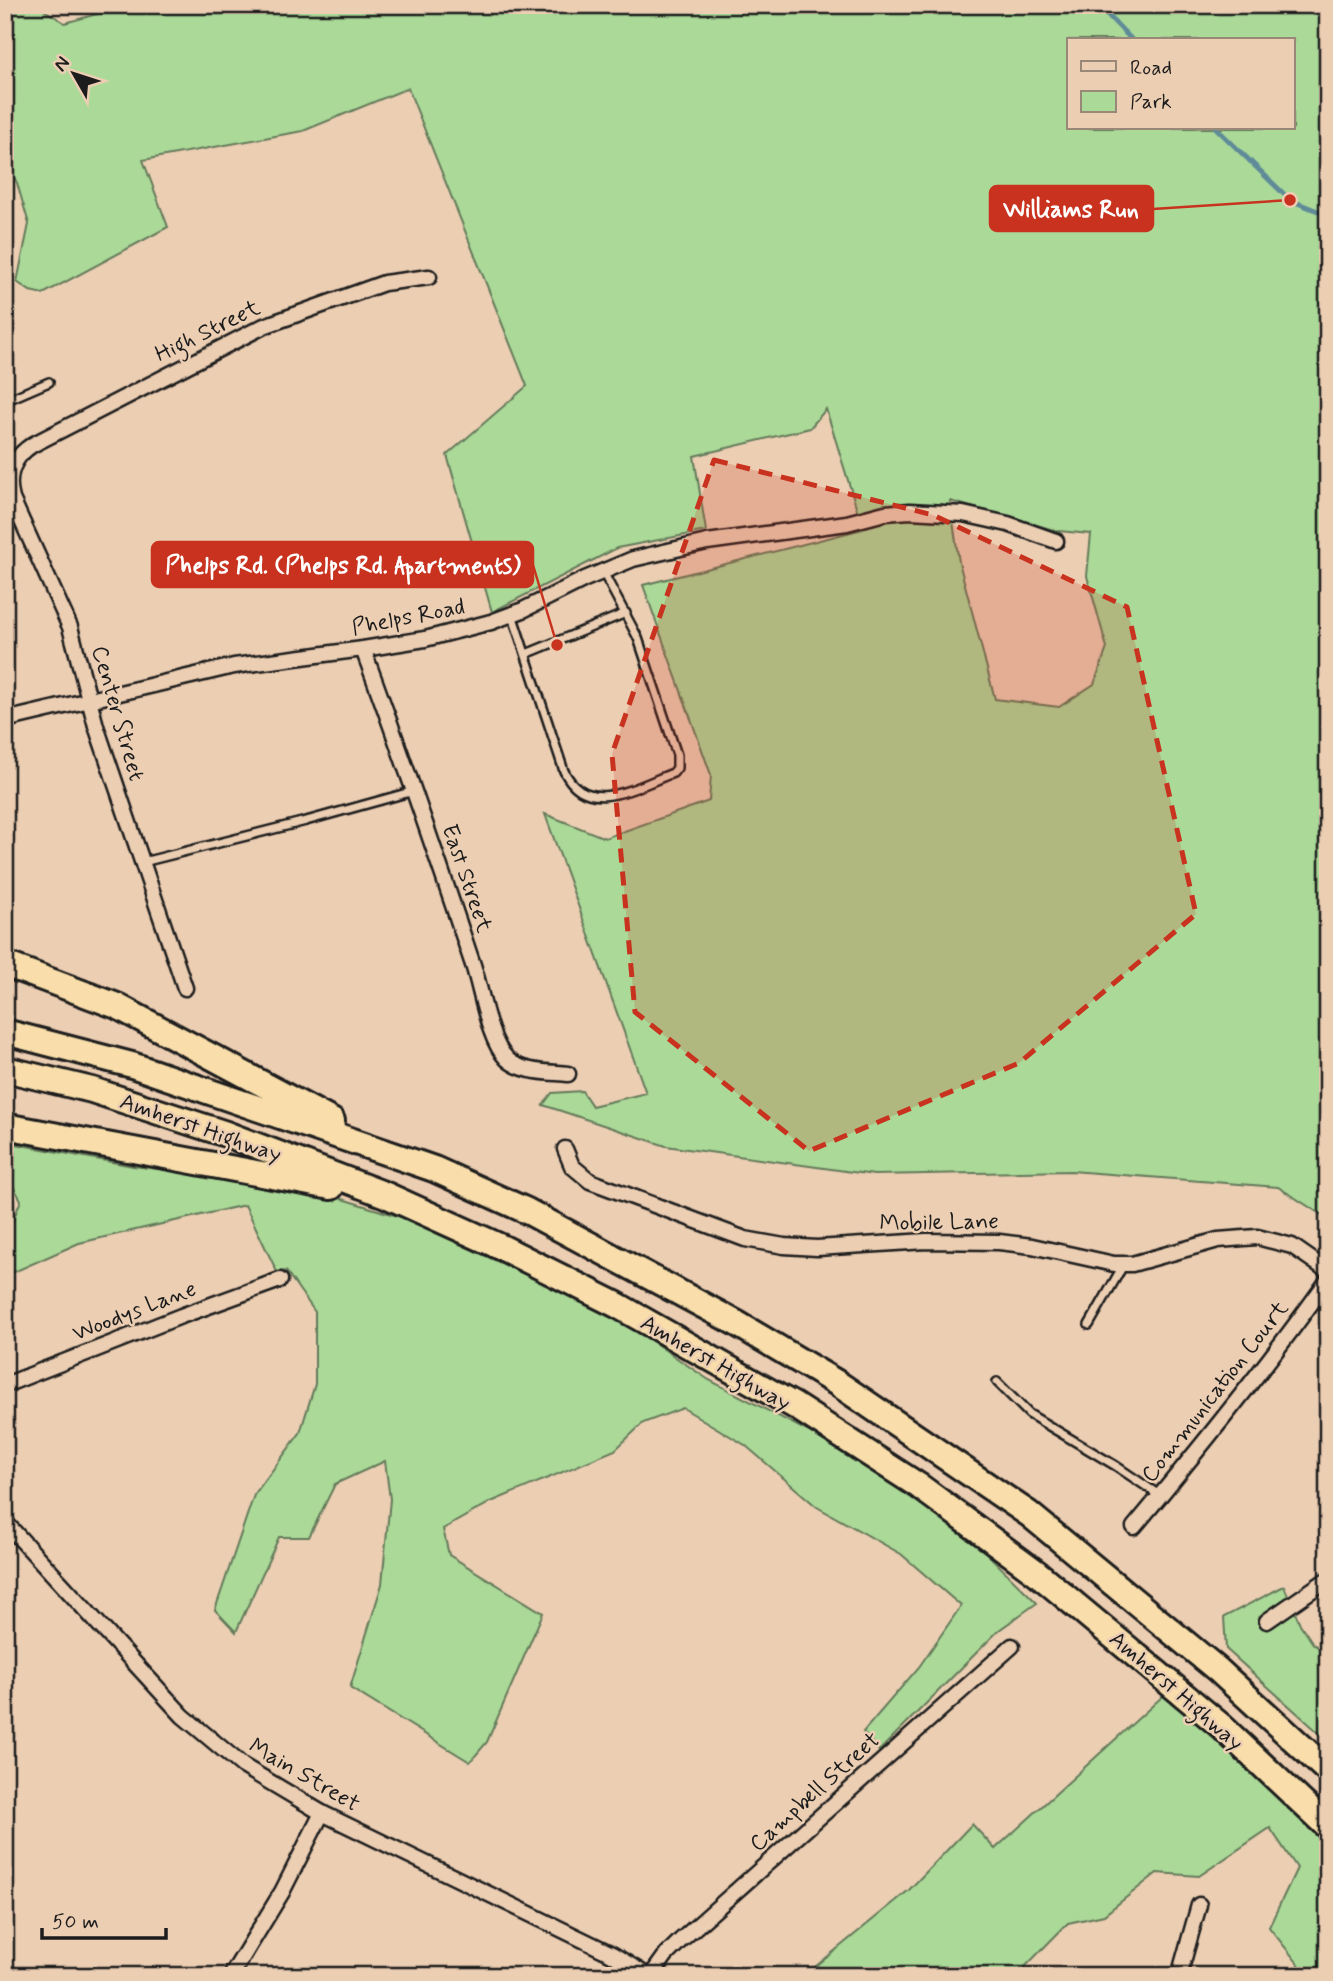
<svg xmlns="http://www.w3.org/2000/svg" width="1333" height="1981" font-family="Mynerve,sans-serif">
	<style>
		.green { fill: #abd998; stroke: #647a5a; stroke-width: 2; fill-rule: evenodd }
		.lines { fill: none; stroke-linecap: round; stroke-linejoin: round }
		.stream { stroke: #5e8b98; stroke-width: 5 }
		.service-casing { stroke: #1c1c1c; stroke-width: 12 }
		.minor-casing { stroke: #1c1c1c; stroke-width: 19 }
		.motorway-casing { stroke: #1c1c1c; stroke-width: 30 }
		.service { stroke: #ecceb3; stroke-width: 7 }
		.minor { stroke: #ecceb3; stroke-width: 14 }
		.motorway { stroke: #f9deab; stroke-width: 24 }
		.marked { fill: #c8321e; fill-opacity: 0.2; stroke: #c8321e; stroke-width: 5; stroke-dasharray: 14 9; stroke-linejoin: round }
		.labels { text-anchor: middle; stroke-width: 5; stroke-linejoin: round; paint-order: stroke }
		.street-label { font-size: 23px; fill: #1c1c1c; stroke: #ecceb3 }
		.leader { fill: none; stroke: #c8321e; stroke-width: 2.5 }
		.callout-dot { fill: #c8321e; stroke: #ecceb3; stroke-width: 2.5 }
		.callout { fill: #c8321e; stroke: #c8321e; stroke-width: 2.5 }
		.callout-label { font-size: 24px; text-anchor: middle; font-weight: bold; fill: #fff }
	</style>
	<rect width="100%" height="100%" fill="#ecceb3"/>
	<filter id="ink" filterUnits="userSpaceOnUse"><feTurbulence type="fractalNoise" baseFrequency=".0143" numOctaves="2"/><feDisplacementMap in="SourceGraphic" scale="14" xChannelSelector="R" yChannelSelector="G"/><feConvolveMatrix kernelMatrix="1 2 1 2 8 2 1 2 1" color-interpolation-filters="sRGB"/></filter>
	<g filter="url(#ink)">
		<!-- green -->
		<g class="green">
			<path d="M 7,5 L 36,5 L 65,23 L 129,5 L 1328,5 L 1328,1219 L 1278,1187 L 1071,1171 L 874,1175 L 666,1146 L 543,1105 L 552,1093 L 582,1091 L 592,1106 L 646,1093 L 545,814 L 605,838 L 709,801 L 711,775 L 643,585 L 863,529 L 826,409 L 810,428 L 694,456 L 706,531 L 617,548 L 492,612 L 447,455 L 527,386 L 408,88 L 303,131 L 143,160 L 168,227 L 43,294 L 30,291 L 17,282 L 29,224 L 17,183 L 5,159 L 5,7 ZM 1069,40 L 1293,40 L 1293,128 L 1069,128 ZM 950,501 L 1058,531 L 1091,534 L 1087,576 L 1107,648 L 1094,684 L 1059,707 L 995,699 L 959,562 Z"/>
			<polygon points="5,1142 133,1166 249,1180 319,1192 404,1218 615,1316 709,1380 838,1447 972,1539 1037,1603 999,1630 879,1751 863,1732 919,1667 961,1606 901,1554 817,1507 745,1445 683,1408 643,1423 615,1450 491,1502 443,1529 449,1555 543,1613 487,1742 470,1762 350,1688 382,1584 390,1499 385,1461 335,1484 309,1537 279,1537 236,1632 215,1610 254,1495 300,1433 315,1384 315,1312 286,1271 277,1272 245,1205 79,1243 5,1276 5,1240 21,1200 5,1172"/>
			<polygon points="1284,1586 1300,1624 1314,1645 1328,1651 1328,1741 1226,1649 1224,1617"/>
			<polygon points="1164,1695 1230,1744 1328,1840 1328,1976 1308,1976 1269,1927 1297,1868 1270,1828 1199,1876 1157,1873 1104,1915 1068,1923 1016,1976 804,1976 909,1890 972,1824 995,1849"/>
		</g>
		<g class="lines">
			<!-- stream -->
			<g class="stream">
				<polyline points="1098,5 1132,40"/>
				<polyline points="1216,128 1290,200 1328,215"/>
			</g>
			<defs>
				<g id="service">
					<polyline points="5,401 49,382"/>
					<path d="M 512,614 L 564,771 C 587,818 637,786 673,773 L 677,768 L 677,755 L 638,638 L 603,572"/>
					<polyline points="526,654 626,613"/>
					<polyline points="143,862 306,821 414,791"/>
					<polyline points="1089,1325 1124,1264"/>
					<polyline points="997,1382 1029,1414 1116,1466 1159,1495"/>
				</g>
				<g id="minor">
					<path d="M 363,649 C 402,754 438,860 473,965 C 482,992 488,1040 507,1059 C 522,1073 549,1072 568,1074"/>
					<polyline points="5,720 234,666 363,649 425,639 491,622 523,610 585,579 633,559 707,542 847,523 885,513 910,511 963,514 1008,524 1056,541"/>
					<path d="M 185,988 L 96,726 L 70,627 L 12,499 C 6,476 12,458 32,445 L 264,326 L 384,283 L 429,277"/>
					<polyline points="565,1149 572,1166 590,1181 745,1239 784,1246 817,1248 926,1241 999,1242 1032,1246 1114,1264 1132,1264 1218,1240 1257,1237 1292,1246 1328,1271"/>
					<polyline points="5,1385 181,1316 280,1280"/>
					<polyline points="5,1522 183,1716 243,1766 322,1813 612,1954 648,1976"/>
					<path d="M 1134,1527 C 1201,1447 1267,1366 1328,1280"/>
					<polyline points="1267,1621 1328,1579"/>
					<polyline points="231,1976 282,1892 322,1813"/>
					<polyline points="651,1976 666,1955 681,1940 1012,1646"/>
					<polyline points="1179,1976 1199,1905"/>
				</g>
				<g id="motorway">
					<polyline points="5,964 117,1006 332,1121"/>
					<polyline points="5,1032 132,1065 434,1169 527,1211 736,1323 837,1383 1029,1514 1218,1670 1328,1771"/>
					<polyline points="5,1069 92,1090 226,1134 386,1195 503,1248 617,1305 795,1406 919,1486 1037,1573 1221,1726 1328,1827"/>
					<polyline points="5,1126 331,1187"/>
				</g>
			</defs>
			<!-- service casing -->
			<use href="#service" class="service-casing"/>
			<!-- minor casing -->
			<use href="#minor" class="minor-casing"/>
			<!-- motorway casing -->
			<use href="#motorway" class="motorway-casing"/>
			<!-- service -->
			<use href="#service" class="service"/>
			<!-- minor -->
			<use href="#minor" class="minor"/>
			<!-- motorway -->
			<use href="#motorway" class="motorway"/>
		</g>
	</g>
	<!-- marked area -->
	<path class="marked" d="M 714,460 L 933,515 L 1127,607 L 1196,914 L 1019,1063 L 809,1151 L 635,1012 L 612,754 Z"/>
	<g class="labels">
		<!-- street labels -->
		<g class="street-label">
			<text transform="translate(207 330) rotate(-26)" y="8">High Street</text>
			<text transform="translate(408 616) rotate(-11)" y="8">Phelps Road</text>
			<text transform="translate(119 713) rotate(74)" y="8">Center Street</text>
			<text transform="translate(468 878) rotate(71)" y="8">East Street</text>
			<text transform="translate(201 1127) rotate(19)" y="8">Amherst Highway</text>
			<text transform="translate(939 1221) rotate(-1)" y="8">Mobile Lane</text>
			<text transform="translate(134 1310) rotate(-21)" y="8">Woodys Lane</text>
			<text transform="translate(716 1362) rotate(30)" y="8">Amherst Highway</text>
			<text transform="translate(1214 1391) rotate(-52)" y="8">Communication Court</text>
			<text transform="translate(1177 1690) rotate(41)" y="8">Amherst Highway</text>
			<text transform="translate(305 1774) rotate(30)" y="8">Main Street</text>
			<text transform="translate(814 1791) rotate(-42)" y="8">Campbell Street</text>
		</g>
	</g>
	<!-- callouts -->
	<path class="leader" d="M1290 200L1153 209M557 645L533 565"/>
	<g class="callout-dot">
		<circle cx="1290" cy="200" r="7"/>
		<circle cx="557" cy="645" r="7"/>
	</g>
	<g class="callout">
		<rect x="990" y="186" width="163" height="45" rx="7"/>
		<rect x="152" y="542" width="381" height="45" rx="7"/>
	</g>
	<g class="callout-label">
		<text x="1071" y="217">Williams Run</text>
		<text x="343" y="573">Phelps Rd. (Phelps Rd. Apartments)</text>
	</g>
	<!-- margin -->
	<rect width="1333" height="1981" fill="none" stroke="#ecceb3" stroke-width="28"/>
	<rect x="14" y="14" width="1305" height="1953" fill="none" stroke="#1c1c1c" stroke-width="2.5" filter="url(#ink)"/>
	<!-- legend -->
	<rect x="1067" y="38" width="228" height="91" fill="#ecceb3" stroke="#998777" stroke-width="2"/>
	<rect x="1081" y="61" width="35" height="10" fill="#ecceb3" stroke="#998777" stroke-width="2"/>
	<text x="1130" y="74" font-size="21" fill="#1c1c1c">Road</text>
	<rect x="1081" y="91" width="35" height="21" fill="#abd998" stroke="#998777" stroke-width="2"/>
	<text x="1130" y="108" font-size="21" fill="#1c1c1c">Park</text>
	<!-- north arrow -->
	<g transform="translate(74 74) rotate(309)" stroke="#ecceb3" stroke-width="5" paint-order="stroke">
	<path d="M0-5L12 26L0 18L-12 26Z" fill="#1c1c1c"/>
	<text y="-10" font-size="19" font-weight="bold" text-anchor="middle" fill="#1c1c1c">N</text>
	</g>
	<!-- scale -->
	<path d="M42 1928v10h124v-10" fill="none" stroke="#1c1c1c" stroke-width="3.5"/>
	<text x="52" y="1928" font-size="21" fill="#1c1c1c" stroke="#ecceb3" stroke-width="5" paint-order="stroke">50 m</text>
</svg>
